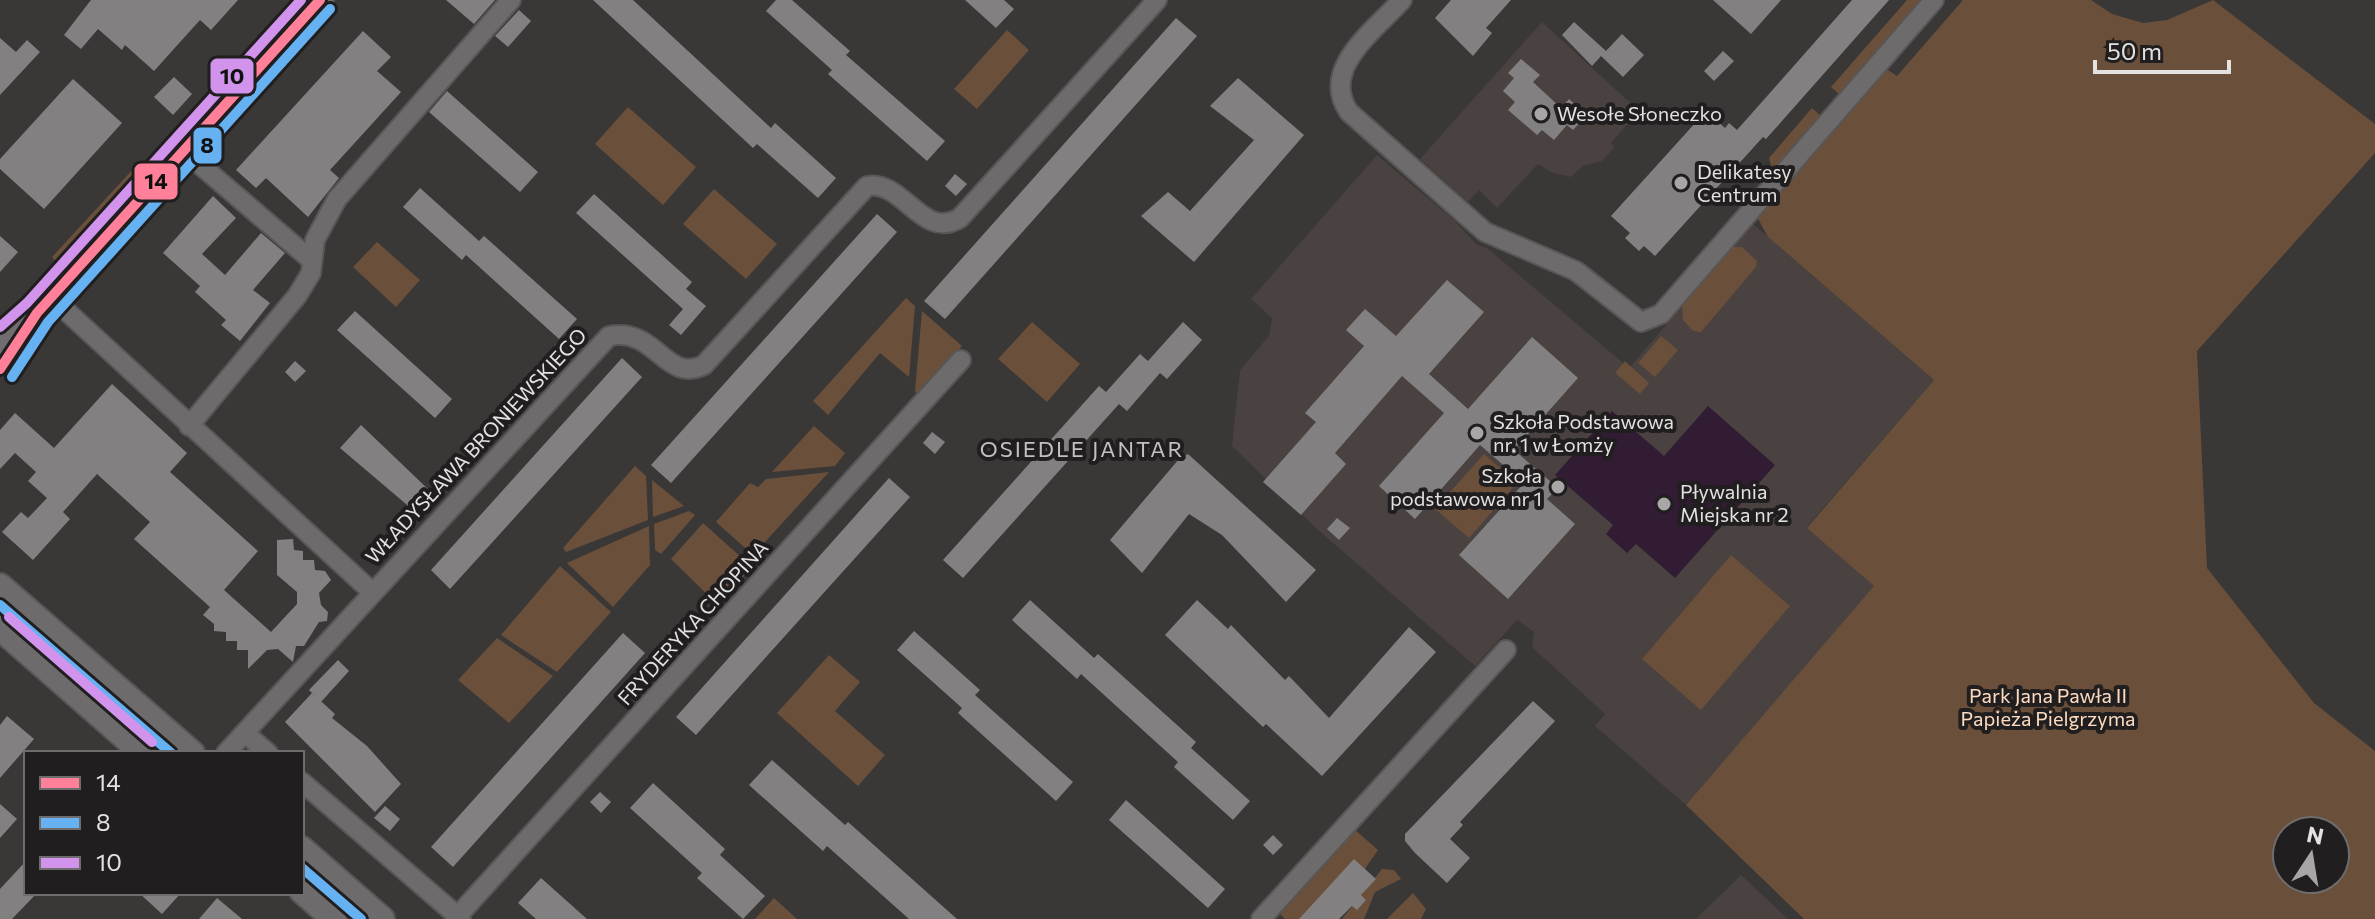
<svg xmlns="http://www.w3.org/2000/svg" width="2375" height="919" font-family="Commissioner,sans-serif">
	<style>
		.built { fill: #4a4141 }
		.green { fill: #6a4f3a; fill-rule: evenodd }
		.water { fill: #311c33 }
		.building { fill: #828080 }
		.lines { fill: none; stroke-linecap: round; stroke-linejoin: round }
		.minor-casing { stroke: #585656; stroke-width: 22 }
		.tertiary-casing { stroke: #585656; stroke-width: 28 }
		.secondary-casing { stroke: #585656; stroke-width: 30 }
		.minor { stroke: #6d6b6b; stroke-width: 18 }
		.tertiary { stroke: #6d6b6b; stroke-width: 24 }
		.secondary { stroke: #716c6d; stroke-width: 26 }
		.bus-1-casing { stroke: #201e1e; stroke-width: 16 }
		.bus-2-casing { stroke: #201e1e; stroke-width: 16 }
		.bus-3-casing { stroke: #201e1e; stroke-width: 16 }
		.bus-1 { stroke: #ff8098; stroke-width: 10 }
		.bus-2 { stroke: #66b1f2; stroke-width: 10 }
		.bus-3 { stroke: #d193ec; stroke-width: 10 }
		.poi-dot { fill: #a8a6a6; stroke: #201e1e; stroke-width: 3 }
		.labels { text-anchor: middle; stroke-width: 8; stroke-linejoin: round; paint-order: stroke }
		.poi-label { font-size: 20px; fill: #e4e1e1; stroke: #201e1e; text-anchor: start }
		.street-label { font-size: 20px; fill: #e4e1e1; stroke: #201e1e }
		.park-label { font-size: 20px; fill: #fcdbc0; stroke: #201e1e }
		.neighbourhood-label { font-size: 22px; letter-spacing: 2px; fill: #c5bfbf; stroke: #201e1e }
		.line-badge { stroke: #201e1e; stroke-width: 3 }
		.pale-badge-label { font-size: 22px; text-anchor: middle; font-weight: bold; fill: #111 }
	</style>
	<rect width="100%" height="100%" fill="#3a3737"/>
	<!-- built -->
	<g class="built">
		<polygon points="1542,22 1639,111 1611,143 1615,147 1602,161 1583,166 1571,177 1553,173 1538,164 1497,208 1479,190 1468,202 1420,159"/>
		<polygon points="1377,155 1455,221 1477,245 1487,248 1629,368 1753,224 1934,380 1807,527 1875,586 1686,805 1595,726 1605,714 1532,647 1534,632 1517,620 1475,666 1316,528 1232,446 1240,370 1269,336 1272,318 1251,299"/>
		<polygon points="1741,875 1788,919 1696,919"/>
	</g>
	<!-- green -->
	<g class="green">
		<polygon points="1907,0 1922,0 1839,94 1831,87"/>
		<path d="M 1963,0 L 2091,0 L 2112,14 L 2143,23 L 2167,20 L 2213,0 L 2375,124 L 2375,153 L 2197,351 L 2207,568 L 2314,703 L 2375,751 L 2375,919 L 1804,919 L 1686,805 L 1874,586 L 1807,528 L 1934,380 L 1768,237 L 1757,217 L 1885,68 L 1897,76 ZM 2287,831 L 2335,831 L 2335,879 L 2287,879 Z"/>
		<polygon points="1007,30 1029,50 977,109 954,89"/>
		<polygon points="628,107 696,167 663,205 595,144"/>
		<polygon points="1812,108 1821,116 1775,168 1771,166 1769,158"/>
		<polygon points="134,168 144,174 55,261 52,257"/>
		<polygon points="714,189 777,244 746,279 683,224"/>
		<polygon points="377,242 420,280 396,307 353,267"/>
		<polygon points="1731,247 1742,247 1757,261 1756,267 1701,332 1693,331 1683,320 1682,304"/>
		<polygon points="906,298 915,306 909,377 880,353 828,415 813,401"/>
		<polygon points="922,311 962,346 918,395 915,391"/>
		<polygon points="1032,322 1080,364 1047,402 998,359"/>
		<polygon points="1661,336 1678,350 1655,377 1638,363"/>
		<polygon points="1625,361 1649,383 1640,394 1615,373"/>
		<polygon points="814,426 845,453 835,466 772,472"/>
		<polygon points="1484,454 1517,483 1469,538 1435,509"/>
		<polygon points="635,466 646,476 648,520 566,552 563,548"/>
		<polygon points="829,472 753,555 716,522 750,483 758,487 766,479"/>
		<polygon points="652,480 684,506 653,517"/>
		<polygon points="689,511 695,515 661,554 655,550 654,524"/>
		<polygon points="703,523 752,567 718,605 671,559"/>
		<polygon points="649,526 650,565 613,607 567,563"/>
		<polygon points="1731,555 1790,606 1701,710 1642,659"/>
		<polygon points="560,566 611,612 557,672 501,635"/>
		<polygon points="0,601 157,736 149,745 0,617"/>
		<polygon points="497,638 553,676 509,723 458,680"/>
		<polygon points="829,655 860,682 835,711 885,755 858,786 777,713"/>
		<polygon points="1354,829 1378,850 1330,919 1285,919 1278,912"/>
		<polygon points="302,863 366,919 348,919 302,879"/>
		<polygon points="1382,869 1394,870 1401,879 1375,892 1364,919 1342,919"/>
		<polygon points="1413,893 1426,909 1421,919 1387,919"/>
		<polygon points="774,898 797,919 755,919"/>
	</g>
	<!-- water -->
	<polygon class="water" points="1708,406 1775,465 1675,578 1636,544 1627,553 1606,534 1613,525 1555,475 1612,411 1664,456"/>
	<!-- building -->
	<g class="building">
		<polygon points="91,0 238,0 211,30 200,20 154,71 125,45 122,50 98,29 81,49 64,35"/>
		<polygon points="446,0 495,0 474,24"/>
		<polygon points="593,0 633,0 771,128 775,123 836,178 818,198 757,144 753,148"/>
		<polygon points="776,0 792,0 850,51 846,55 945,141 927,161 828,74 832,70 766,11"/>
		<polygon points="965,0 1004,0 1014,9 996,28"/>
		<polygon points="1451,0 1511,0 1486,28 1492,33 1473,56 1435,18"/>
		<polygon points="1713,0 1781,0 1751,34"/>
		<polygon points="1852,0 1889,0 1766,139 1763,137 1655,256 1644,246 1639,251 1625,238 1630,233 1611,216 1706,111 1725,128 1729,123 1737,130"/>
		<polygon points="519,10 531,21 508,47 495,36"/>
		<polygon points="1176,18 1197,36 945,319 924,301"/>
		<polygon points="1574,22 1606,51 1622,34 1644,55 1623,77 1601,56 1592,66 1562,35"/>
		<polygon points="363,31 391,57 377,71 401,92 330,170 339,178 308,217 266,178 256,188 236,170"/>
		<polygon points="0,38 16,52 27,40 40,52 0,95"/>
		<polygon points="1723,51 1734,61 1714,81 1704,71"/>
		<polygon points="1521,59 1540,75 1533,82 1561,108 1569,99 1587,115 1573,130 1567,125 1554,140 1542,130 1537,135 1508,110 1515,102 1503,91 1514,78 1508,73"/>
		<polygon points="174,77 192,94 173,115 154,97"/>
		<polygon points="1238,78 1304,135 1194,262 1141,216 1168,192 1190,211 1254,140 1210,106"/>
		<polygon points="73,79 122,123 44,209 0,169 0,159"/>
		<polygon points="447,91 538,172 520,192 429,112"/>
		<polygon points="955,174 967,184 956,196 945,186"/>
		<polygon points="420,188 479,241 484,236 577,319 559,339 466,255 462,260 403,207"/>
		<polygon points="594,194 692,282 686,289 706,306 681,335 669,325 683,309 576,213"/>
		<polygon points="213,196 236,218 202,254 225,275 261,233 285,253 253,290 270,303 240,341 221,325 226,320 195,292 200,286 163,253"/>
		<polygon points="877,214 897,232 671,483 651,465"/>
		<polygon points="0,236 18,252 0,272"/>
		<polygon points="1447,280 1484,312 1429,374 1468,409 1532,337 1578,378 1514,450 1558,488 1547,499 1575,524 1508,599 1459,555 1524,483 1480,445 1415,519 1379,486 1444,413 1402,376 1335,453 1346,464 1301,515 1263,482 1316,422 1305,413 1364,346 1346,330 1365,309 1396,336"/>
		<polygon points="355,311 452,399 435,418 337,330"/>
		<polygon points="1183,322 1202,340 1167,379 1160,373 1127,411 1119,404 963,578 943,560 1099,386 1106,392 1140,354 1148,361"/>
		<polygon points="622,358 642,377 450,589 431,570"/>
		<polygon points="295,361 306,371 295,382 285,372"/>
		<polygon points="112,384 187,453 170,472 258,551 224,590 243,607 271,632 297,604 297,592 277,575 277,540 293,539 294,550 303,551 303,560 314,560 315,570 325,571 331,580 319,593 321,605 328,612 327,621 319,622 304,646 296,646 293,662 278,649 267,650 248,669 248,650 237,650 237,641 226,641 226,632 214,631 214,624 203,615 210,607 134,539 150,522 97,474 63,512 70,519 33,560 2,532 21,512 28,518 47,498 28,481 36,472 15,453 0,469 0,430 15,413 54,448"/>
		<polygon points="361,425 430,491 413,510 340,448"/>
		<polygon points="932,432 945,442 935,454 923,443"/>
		<polygon points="1188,454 1316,570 1286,602 1222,535 1189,514 1142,573 1110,540 1179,459"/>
		<polygon points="889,478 910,497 696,735 676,717"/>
		<polygon points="1337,518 1350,528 1339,540 1327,529"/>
		<polygon points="1030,600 1094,658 1098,654 1196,742 1191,748 1250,801 1233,820 1174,767 1178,762 1081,674 1077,679 1012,620"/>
		<polygon points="1197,600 1228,629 1231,625 1285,680 1289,676 1329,718 1409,627 1436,652 1322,776 1266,724 1263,727 1165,635"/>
		<polygon points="914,631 980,690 975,695 1073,782 1056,801 958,713 962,708 897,650"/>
		<polygon points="623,633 645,653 453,867 431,847"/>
		<polygon points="338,660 349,671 321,702 309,690"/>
		<polygon points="312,693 335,714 332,718 367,746 401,784 375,812 285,722"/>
		<polygon points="1533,701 1555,721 1460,822 1463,825 1450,839 1470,858 1447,883 1415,853 1405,841 1405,834"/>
		<polygon points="7,716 34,739 0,778 0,725"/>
		<polygon points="772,760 845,825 848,822 957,919 909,919 827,846 823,851 749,785"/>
		<polygon points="653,783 725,849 720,855 765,896 743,919 697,878 702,873 630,808"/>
		<polygon points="600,792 611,802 601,813 590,802"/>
		<polygon points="1126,800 1225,889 1208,908 1109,820"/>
		<polygon points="0,804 17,819 0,838"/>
		<polygon points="385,806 400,819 390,831 374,818"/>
		<polygon points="1273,835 1283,845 1273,855 1263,845"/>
		<polygon points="1354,859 1376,879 1361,895 1366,900 1357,910 1352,906 1339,919 1299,919"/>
		<polygon points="26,861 26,893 37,893 12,919 0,919 0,889"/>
		<polygon points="541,878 587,919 536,919 518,903"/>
		<polygon points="139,893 181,893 162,914"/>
		<polygon points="217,898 242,919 199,919"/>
	</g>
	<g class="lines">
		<defs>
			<g id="minor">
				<path d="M 1402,0 C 1375,30 1319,69 1349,112 L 1485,232 L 1576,271 L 1641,322 L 1661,314 L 1934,0"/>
				<polyline points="184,151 310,259"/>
				<polyline points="51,297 371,591"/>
				<polyline points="189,426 297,296 311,273 315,240 337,199 511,0"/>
				<polyline points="245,733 268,753"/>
				<path d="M 226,753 L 609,336 C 657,327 665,384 704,365 L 867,186 C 904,180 922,241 960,218 L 1157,0"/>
				<polyline points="302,782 461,919"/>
				<polyline points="455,919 961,360"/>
				<polyline points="1261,919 1506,650"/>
			</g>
			<g id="tertiary">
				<polyline points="0,586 192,753"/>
				<polyline points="0,628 143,753"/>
				<polyline points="302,849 382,919"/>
				<polyline points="302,891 334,919"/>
			</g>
			<polyline id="secondary" points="0,346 37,313 320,0"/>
		</defs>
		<!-- minor casing -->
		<use href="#minor" class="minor-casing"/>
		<!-- tertiary casing -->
		<use href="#tertiary" class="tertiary-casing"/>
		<!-- secondary casing -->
		<use href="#secondary" class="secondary-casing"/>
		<!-- minor -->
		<use href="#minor" class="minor"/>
		<!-- tertiary -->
		<use href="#tertiary" class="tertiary"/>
		<!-- secondary -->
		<use href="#secondary" class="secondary"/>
		<defs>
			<polyline id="bus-1" points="0,369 37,313 320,0"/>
			<g id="bus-2">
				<polyline points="12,377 48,322 330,9"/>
				<polyline points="0,605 171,753"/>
				<polyline points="302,868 361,919"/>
			</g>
			<g id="bus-3">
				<polyline points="0,327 27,303 301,0"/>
				<polyline points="9,617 152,742"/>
			</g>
		</defs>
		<!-- bus-1 casing -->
		<use href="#bus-1" class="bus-1-casing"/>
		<!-- bus-2 casing -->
		<use href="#bus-2" class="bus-2-casing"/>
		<!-- bus-3 casing -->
		<use href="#bus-3" class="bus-3-casing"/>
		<!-- bus-1 -->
		<use href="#bus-1" class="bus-1"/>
		<!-- bus-2 -->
		<use href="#bus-2" class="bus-2"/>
		<!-- bus-3 -->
		<use href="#bus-3" class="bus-3"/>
	</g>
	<!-- markers -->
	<g class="poi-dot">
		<circle cx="1541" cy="114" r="8"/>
		<circle cx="1681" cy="183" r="8"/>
		<circle cx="1477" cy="433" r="8"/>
		<circle cx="1558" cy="487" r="8"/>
		<circle cx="1664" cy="504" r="8"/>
	</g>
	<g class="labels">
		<!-- poi labels -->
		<g class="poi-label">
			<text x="1557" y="121">Wesołe Słoneczko</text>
			<text x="1697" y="179">Delikatesy<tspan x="1697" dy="23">Centrum</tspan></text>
			<text x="1493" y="429">Szkoła Podstawowa<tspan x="1493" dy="23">nr. 1 w Łomży</tspan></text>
			<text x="1542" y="483" text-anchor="end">Szkoła<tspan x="1542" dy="23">podstawowa nr 1</tspan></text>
			<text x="1680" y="499">Pływalnia<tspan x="1680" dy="23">Miejska nr 2</tspan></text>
		</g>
		<!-- street labels -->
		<g class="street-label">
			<text transform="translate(476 446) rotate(-47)" y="7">WŁADYSŁAWA BRONIEWSKIEGO</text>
			<text transform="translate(693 623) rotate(-48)" y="7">FRYDERYKA CHOPINA</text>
		</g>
		<!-- park labels -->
		<g class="park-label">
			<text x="2048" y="703">Park Jana Pawła II<tspan x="2048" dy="23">Papieża Pielgrzyma</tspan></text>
		</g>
		<!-- neighbourhood labels -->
		<g class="neighbourhood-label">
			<text x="1082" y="457">OSIEDLE JANTAR</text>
		</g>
	</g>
	<g class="line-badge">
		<rect x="209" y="57" width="46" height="38" rx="8" fill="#d193ec"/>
		<rect x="192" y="126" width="31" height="39" rx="8" fill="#66b1f2"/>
		<rect x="133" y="162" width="46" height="39" rx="8" fill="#ff8098"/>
	</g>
	<g class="pale-badge-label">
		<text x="232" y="84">10</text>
		<text x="207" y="153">8</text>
		<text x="156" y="189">14</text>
	</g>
	<!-- legend -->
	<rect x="24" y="751" width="280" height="144" fill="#201e1e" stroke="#6e6c6c" stroke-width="2"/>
	<rect x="40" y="777" width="40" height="12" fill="#ff8098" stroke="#6e6c6c" stroke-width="2"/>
	<text x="96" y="791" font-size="24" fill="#e4e1e1">14</text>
	<rect x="40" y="817" width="40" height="12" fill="#66b1f2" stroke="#6e6c6c" stroke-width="2"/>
	<text x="96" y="831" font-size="24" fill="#e4e1e1">8</text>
	<rect x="40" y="857" width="40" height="12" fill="#d193ec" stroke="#6e6c6c" stroke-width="2"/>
	<text x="96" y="871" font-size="24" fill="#e4e1e1">10</text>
	<!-- north arrow -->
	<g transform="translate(2311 855) rotate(12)"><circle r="38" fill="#201e1e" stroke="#6e6c6c" stroke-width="2"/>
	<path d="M0-6L14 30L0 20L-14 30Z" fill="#a8a6a6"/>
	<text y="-12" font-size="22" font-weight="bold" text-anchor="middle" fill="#e4e1e1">N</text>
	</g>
	<!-- scale -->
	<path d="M2095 60v12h134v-12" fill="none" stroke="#e4e1e1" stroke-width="4"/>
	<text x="2107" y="60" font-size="24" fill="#e4e1e1" stroke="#201e1e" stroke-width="6" paint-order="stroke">50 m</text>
</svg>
